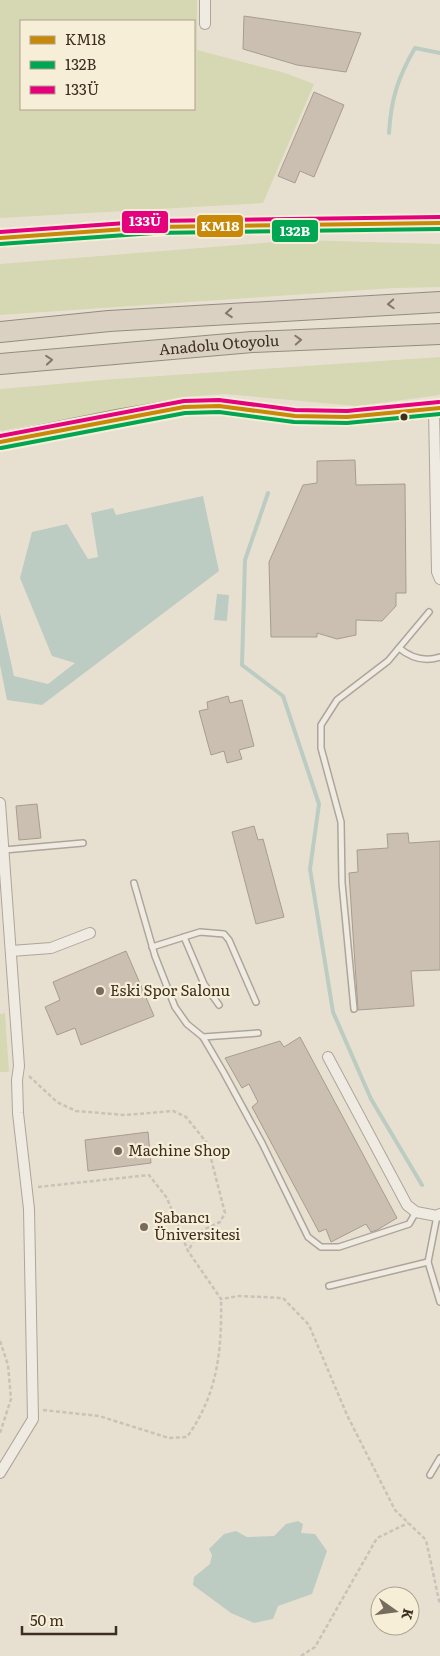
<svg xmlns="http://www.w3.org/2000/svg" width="440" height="1656" font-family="Literata,serif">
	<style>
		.green { fill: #d6d7b3; fill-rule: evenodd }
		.water { fill: #bcccc2 }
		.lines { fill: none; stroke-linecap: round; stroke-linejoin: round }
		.stream { stroke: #bcccc2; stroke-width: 4 }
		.building { fill: #cbbfb2; stroke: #a89c90 }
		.lane-casing { stroke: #ada599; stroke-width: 8 }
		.street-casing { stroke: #ada599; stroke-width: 12 }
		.primary-casing { stroke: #928b80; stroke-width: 19 }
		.highway-casing { stroke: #928b80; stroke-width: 22 }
		.path { stroke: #c8c2b9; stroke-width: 2.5; stroke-dasharray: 4 2.5; stroke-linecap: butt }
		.lane { stroke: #efebe3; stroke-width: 5 }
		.street { stroke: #efebe3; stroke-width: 10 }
		.primary { stroke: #e6e1d4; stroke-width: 16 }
		.highway { stroke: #dad1c2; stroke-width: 20 }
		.bus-1-casing { stroke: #f7eed8; stroke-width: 8 }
		.bus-2-casing { stroke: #f7eed8; stroke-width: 8 }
		.bus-3-casing { stroke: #f7eed8; stroke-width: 8 }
		.bus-1 { stroke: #c88808; stroke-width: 4 }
		.bus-2 { stroke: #00a651; stroke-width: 4 }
		.bus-3 { stroke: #e5007d; stroke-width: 4 }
		.oneway { stroke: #847769 }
		.bus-dot { fill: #3d2e20; stroke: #f7eed8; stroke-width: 2 }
		.poi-dot { fill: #786c5e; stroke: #f7eed8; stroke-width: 2 }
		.labels { text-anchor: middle; stroke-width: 4.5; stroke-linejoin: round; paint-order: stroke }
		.street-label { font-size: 15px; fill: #3d2e20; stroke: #f7eed8 }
		.poi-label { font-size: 15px; fill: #3d2e20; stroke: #f7eed8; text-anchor: start }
		.line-badge { stroke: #f7eed8; stroke-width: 2 }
		.badge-label { font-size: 14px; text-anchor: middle; font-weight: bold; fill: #fff }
	</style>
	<rect width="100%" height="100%" fill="#e7e0d1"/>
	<!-- green -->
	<g class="green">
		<path d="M 0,0 L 197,0 L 197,50 L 285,73 L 314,84 L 263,203 L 0,218 ZM 21,21 L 194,21 L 194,109 L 21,109 Z"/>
		<polygon points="301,240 440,244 440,287 394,288 0,315 0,264"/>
		<polygon points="440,357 440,395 357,406 225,394 184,397 0,431 0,389 115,379"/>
		<polygon points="5,1013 9,1072 0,1072 0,1014"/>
	</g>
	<!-- water -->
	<g class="water">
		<polygon points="203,496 219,571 42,705 7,700 0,665 0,613 14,676 48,684 75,663 52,656 20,578 32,532 67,524 88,559 98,557 91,513 113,508 116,515"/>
		<polygon points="217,594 229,595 227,621 214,620"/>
		<polygon points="298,1521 303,1524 301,1533 315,1534 327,1551 312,1594 278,1606 273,1619 254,1623 231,1613 193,1585 194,1577 210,1564 212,1555 209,1549 224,1534 236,1531 247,1537 274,1536 286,1524"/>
	</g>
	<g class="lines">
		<!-- stream -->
		<g class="stream">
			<path d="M 389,133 C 391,99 398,77 415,48 L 440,53"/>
			<polyline points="268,493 245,560 242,665 283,696 319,804 310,869 333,1012 371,1099 422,1185"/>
		</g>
	</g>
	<!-- building -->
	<g class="building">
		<polygon points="244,16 361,33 346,72 297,65 243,49"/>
		<polygon points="314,92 344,105 314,177 300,171 295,183 278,176"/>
		<polygon points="355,460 356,485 405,484 406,593 396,593 396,606 382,621 356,620 356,635 337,639 317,633 317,637 271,637 269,562 303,485 317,483 317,461"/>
		<polygon points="228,696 230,703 242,700 254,746 239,750 242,759 227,763 224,751 211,755 199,711 208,709 207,702"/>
		<polygon points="37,804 41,838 19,840 16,806"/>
		<polygon points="254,826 258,840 263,839 284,917 256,924 232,832"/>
		<polygon points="408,833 409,843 440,841 440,970 411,971 414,1006 358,1010 349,873 358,872 357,850 388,848 387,834"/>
		<polygon points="126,951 154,1016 81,1045 75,1028 57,1035 45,1007 60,1000 53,982"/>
		<polygon points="300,1037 397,1218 377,1230 371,1232 366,1224 331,1242 326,1229 319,1232 252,1107 258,1102 249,1084 242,1088 225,1058 280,1041 284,1047"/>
		<polygon points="148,1132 151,1163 88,1171 85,1140"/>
	</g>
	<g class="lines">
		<defs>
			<g id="lane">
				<path d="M 399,648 C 411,658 425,662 440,657"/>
				<polyline points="4,850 83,843"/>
				<polyline points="134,883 155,956 175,1007 187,1024 203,1037 224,1073 262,1143 308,1237 321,1247 339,1247 409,1224 416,1212"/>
				<polyline points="184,937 204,984 219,1005"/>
				<polyline points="152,947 200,932 224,934 229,940 256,1002"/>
				<polyline points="354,1009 342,883 341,822 321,748 321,725 337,700 388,661 429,612"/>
				<polyline points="203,1037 258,1033"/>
				<polyline points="437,1216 428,1262 440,1302"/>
				<polyline points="329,1286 428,1262"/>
				<polyline points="430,1475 440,1458"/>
			</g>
			<g id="street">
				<polyline points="205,24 205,0"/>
				<polyline points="434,409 437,572 440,579"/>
				<polyline points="0,803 19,1066 17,1080 18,1113 29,1209 33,1419 0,1473"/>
				<polyline points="11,951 51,948 90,933"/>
				<polyline points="328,1057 407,1205 416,1212 437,1216 440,1214"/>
			</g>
			<g id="primary">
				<polyline points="0,238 154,227 440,223"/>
				<polyline points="0,442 119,418 184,407 219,406 295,416 347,417 440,408"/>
			</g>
			<g id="highway">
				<polyline points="0,332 109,321 440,302"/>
				<path id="s1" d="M 0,364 L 252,342 L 440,334"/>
			</g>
		</defs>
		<!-- lane casing -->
		<use href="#lane" class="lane-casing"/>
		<!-- street casing -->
		<use href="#street" class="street-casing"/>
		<!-- primary casing -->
		<use href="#primary" class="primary-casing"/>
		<!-- highway casing -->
		<use href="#highway" class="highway-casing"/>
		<!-- path -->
		<g class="path">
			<polyline points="29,1076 57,1102 76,1111 125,1115 173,1111 186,1117 207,1143 225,1213 220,1222 199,1232 188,1251"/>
			<polyline points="38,1187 149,1175 167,1198 188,1251 221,1299 239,1296 283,1298 309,1325 347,1415 395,1510 426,1540 440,1605"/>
			<polyline points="0,1341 8,1365 11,1399 0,1433"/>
			<path d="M 43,1410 L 99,1416 L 169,1438 L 187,1437 C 218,1394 222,1349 221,1299"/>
			<polyline points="301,1656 315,1647 377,1538 408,1523"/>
		</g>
		<!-- lane -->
		<use href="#lane" class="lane"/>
		<!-- street -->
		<use href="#street" class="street"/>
		<!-- primary -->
		<use href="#primary" class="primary"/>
		<!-- highway -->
		<use href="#highway" class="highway"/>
		<defs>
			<g id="bus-1">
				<polyline points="0,238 154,227 440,223"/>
				<polyline points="0,442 184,407 219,406 295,416 347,417 440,408"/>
			</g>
			<g id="bus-2">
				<polyline points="0,244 154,233 440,229"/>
				<polyline points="1,448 185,413 219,412 294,422 347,423 440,414"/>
			</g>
			<g id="bus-3">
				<polyline points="0,232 154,221 440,217"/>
				<polyline points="0,436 184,401 219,400 295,410 347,411 439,402"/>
			</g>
		</defs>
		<!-- bus-1 casing -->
		<use href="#bus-1" class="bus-1-casing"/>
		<!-- bus-2 casing -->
		<use href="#bus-2" class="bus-2-casing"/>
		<!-- bus-3 casing -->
		<use href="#bus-3" class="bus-3-casing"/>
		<!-- bus-1 -->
		<use href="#bus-1" class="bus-1"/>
		<!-- bus-2 -->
		<use href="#bus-2" class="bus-2"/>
		<!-- bus-3 -->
		<use href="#bus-3" class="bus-3"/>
	</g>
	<!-- one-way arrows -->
	<defs><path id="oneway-chevron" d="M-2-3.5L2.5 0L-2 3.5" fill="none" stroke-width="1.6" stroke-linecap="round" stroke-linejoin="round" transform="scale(1.25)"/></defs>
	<g class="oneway">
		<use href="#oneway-chevron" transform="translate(391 304) rotate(177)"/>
		<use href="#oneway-chevron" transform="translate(229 313) rotate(176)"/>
		<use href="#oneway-chevron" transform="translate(298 340) rotate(-3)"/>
		<use href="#oneway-chevron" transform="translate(49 360) rotate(-5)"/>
	</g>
	<!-- markers -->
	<circle class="bus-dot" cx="404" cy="417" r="4.5"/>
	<g class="poi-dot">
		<circle cx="100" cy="991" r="5"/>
		<circle cx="118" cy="1151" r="5"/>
		<circle cx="144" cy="1227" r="5"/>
	</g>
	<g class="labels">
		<!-- street labels -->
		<g class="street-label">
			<text dy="5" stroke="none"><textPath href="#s1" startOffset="220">Anadolu Otoyolu</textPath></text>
		</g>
		<!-- poi labels -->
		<g class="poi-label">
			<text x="110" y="996">Eski Spor Salonu</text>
			<text x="128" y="1156">Machine Shop</text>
			<text x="154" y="1223">Sabancı<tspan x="154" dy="17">Üniversitesi</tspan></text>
		</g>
	</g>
	<g class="line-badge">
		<rect x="121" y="210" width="48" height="24" rx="5" fill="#e5007d"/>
		<rect x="196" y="214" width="48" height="24" rx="5" fill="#c88808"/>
		<rect x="271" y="219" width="48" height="24" rx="5" fill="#00a651"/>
	</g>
	<g class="badge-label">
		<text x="145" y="226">133Ü</text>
		<text x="220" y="231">KM18</text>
		<text x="295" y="236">132B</text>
	</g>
	<!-- legend -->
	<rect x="20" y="20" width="175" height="90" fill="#f7eed8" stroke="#ada18e"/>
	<rect x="30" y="36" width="25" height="8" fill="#c88808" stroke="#ada18e"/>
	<text x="65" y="45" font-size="15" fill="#3d2e20">KM18</text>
	<rect x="30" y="61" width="25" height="8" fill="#00a651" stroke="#ada18e"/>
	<text x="65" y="70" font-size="15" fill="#3d2e20">132B</text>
	<rect x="30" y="86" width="25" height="8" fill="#e5007d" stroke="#ada18e"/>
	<text x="65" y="95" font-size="15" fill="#3d2e20">133Ü</text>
	<!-- north arrow -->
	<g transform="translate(395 1611) rotate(104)"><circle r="24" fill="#f7eed8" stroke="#ada18e"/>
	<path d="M0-4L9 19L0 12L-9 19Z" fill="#786c5e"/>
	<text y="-8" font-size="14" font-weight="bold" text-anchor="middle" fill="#3d2e20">K</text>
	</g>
	<!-- scale -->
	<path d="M22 1626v8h94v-8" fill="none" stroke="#3d2e20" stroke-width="2.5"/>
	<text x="30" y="1626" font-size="15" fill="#3d2e20" stroke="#f7eed8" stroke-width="4" paint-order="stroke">50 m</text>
</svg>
